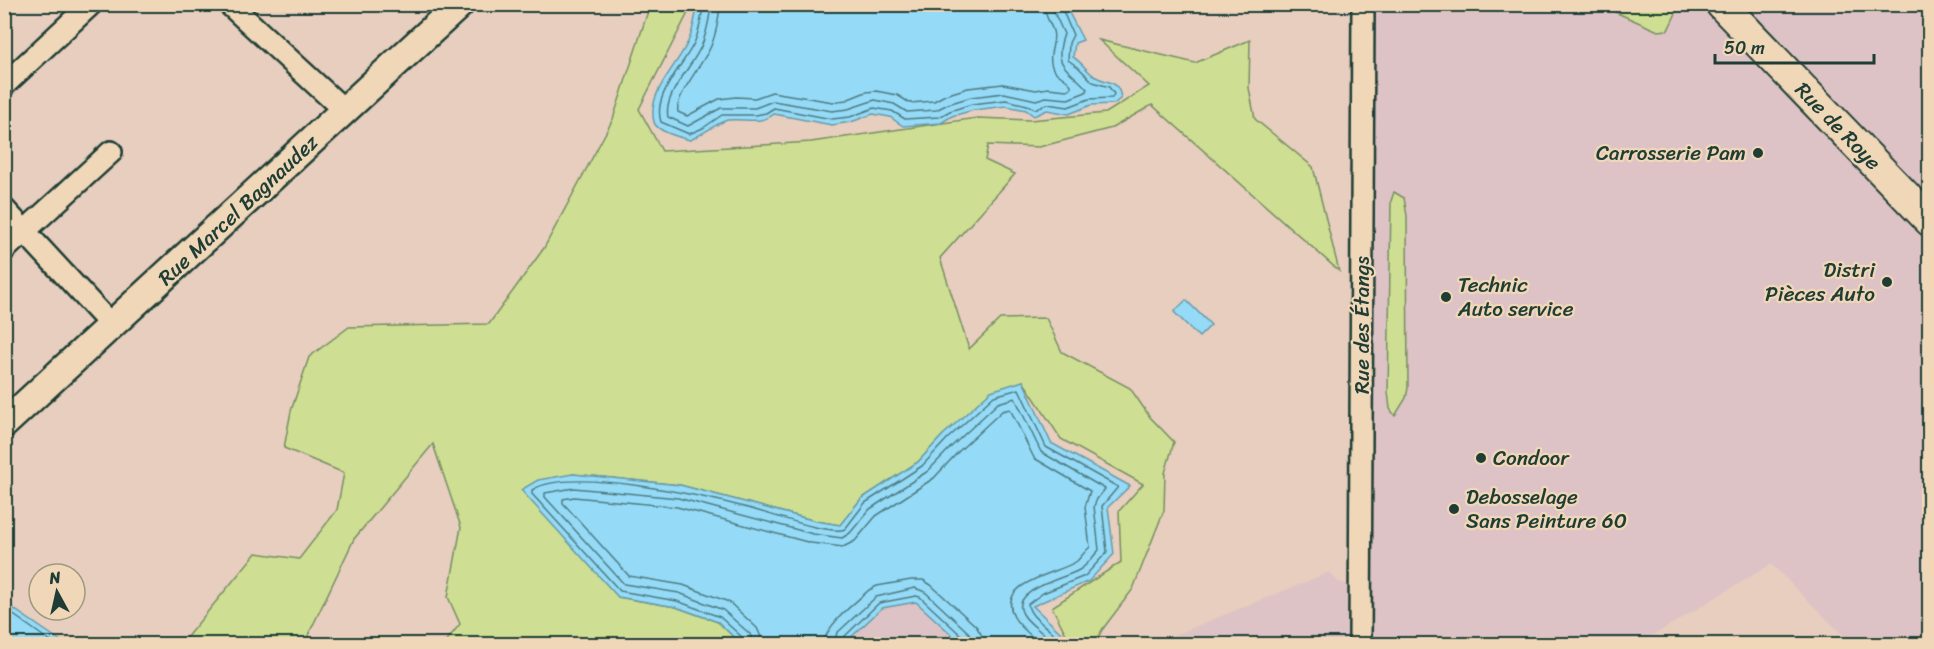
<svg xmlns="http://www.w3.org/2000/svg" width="1934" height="649" font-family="Sriracha,sans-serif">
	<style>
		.built { fill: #ddc3c5 }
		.green { fill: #cede92; stroke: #768e63; stroke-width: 1.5 }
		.water { fill: #95daf7; stroke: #669ba9; stroke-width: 1.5 }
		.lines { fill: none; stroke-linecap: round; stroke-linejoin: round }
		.shore { stroke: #4e7c82; stroke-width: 1.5 }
		.minor-casing { stroke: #1f3d34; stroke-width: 26 }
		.tertiary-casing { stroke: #1f3d34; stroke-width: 32 }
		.secondary-casing { stroke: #1f3d34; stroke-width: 34 }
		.minor { stroke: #f0d7b8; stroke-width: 21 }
		.tertiary { stroke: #f0d7b8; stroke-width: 27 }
		.secondary { stroke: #f0d7b8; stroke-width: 30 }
		.poi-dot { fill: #1f3d34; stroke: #f0d7b8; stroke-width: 2 }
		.labels { text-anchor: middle; stroke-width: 4.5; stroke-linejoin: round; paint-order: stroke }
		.street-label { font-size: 21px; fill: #1f3d34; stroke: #f0d7b8 }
		.poi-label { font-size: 21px; fill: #1f3d34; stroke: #f0d7b8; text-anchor: start }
	</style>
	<rect width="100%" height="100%" fill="#e7cebe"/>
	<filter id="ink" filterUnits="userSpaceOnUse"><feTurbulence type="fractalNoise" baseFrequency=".0167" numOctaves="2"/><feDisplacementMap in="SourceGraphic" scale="12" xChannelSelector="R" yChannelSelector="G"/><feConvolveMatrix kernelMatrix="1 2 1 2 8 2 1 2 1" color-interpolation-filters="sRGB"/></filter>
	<g filter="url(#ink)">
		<!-- built -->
		<g class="built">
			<polygon points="1373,5 1929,5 1929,644 1852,644 1771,564 1639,644 1153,644 1330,572 1337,581 1348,585"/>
			<polygon points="904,590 963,644 841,644"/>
		</g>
		<!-- green -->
		<g class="green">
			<polygon points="650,5 692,5 639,109 662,151 811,142 977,118 1030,120 1106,113 1149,86 1099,40 1195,63 1250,40 1249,88 1255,119 1313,167 1339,271 1152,105 1112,128 1039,147 988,145 985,160 1015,174 940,258 969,349 1000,319 1046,318 1062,352 1130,388 1150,417 1174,442 1165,473 1164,510 1133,589 1102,630 1095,644 1071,644 1052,607 1121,562 1119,511 1143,484 1061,439 1023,381 943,435 918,462 861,499 840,525 816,521 680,485 573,474 618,597 676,607 718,622 741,644 444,644 460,624 448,597 461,527 433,444 354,539 304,644 181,644 256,553 299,559 337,510 344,473 284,448 291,411 309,357 349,327 489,324 544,248 613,119"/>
			<polygon points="1684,5 1687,8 1678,9 1668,30 1658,31 1615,12 1606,5"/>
			<polygon points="1394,192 1404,198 1407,216 1408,388 1406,398 1395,416 1390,409 1388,392 1391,201"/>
		</g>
		<!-- water -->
		<g class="water">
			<path d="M 698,5 L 1065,5 L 1083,40 L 1075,43 L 1073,57 C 1083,63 1087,72 1096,77 C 1108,84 1118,79 1121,98 L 1114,104 L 1091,105 L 1069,114 L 1047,110 L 1034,116 L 1026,110 L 1006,106 L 974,110 L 952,116 L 941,123 L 903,126 L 890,117 L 873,114 L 851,122 L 832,125 L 774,114 C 761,125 744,118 728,120 C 720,121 700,136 690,140 C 682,138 656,131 654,122 C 646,91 681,63 690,37 C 694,27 695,15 698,5 Z"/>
			<polygon points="1186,300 1211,325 1199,337 1174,312"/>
			<polygon points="1023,381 1051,443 1130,486 1108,507 1114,554 1089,581 1033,606 1063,635 1066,644 962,644 916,602 882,608 844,644 741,644 718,622 676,607 618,597 521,490 538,480 573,474 680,485 816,521 840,525 861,499 918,462 943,435 991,391"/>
			<polygon points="5,597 11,607 65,644 5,644"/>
		</g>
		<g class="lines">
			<!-- shore -->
			<g class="shore">
				<path d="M 703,4 C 702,16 699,31 695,41 C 684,66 652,94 661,122 L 689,134 L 703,128 L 722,115 L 756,115 L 766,113 L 774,108 L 832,119 L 850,117 L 874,108 L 892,111 L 905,119 L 939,117 L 950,111 L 972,104 L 1006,100 L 1027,105 L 1035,109 L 1047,104 L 1068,107 L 1089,99 L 1112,98 L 1114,94 L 1109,87 L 1093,82 L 1078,67 L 1068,60 L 1069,43 L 1073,35 L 1060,4"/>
				<path d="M 711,4 C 710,16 707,30 703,42 C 695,65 663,93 668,117 L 688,126 L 721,108 L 755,108 L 773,101 L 832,111 L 848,109 L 875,100 L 894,104 L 907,112 L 936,110 L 948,104 L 971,97 L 1004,93 L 1036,100 L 1046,97 L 1068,99 L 1086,92 L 1087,89 C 1068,67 1052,68 1064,34 L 1054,12 L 1053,4"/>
				<path d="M 720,4 C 719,17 716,34 711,46 C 704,63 674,97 678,112 L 687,116 L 719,99 L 736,97 L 755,98 L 772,92 L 833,102 L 846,100 L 866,92 L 876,91 L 897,95 L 910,103 L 934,101 L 945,95 L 968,88 L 1003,84 L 1036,90 L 1048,88 L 1067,90 L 1071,88 L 1071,85 C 1066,78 1058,76 1053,69 C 1046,55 1057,43 1053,31 C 1050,22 1044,15 1044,4"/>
				<polyline points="4,608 54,644"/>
				<path d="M 745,644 L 743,638 L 720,617 L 677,601 L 620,591 L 532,494 L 532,490 C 569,466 704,496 748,508 C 765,512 832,536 845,529 L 865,503 L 922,466 L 947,439 L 994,396 L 1019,389 L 1046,447 L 1118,487 L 1102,506 L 1107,552 L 1085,576 L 1043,593 L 1028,604 C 1029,620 1055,628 1059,644"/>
				<path d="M 753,644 L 750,634 L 723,610 L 679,593 L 624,584 L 545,497 L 545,493 L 574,488 L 678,498 L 813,534 L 842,538 L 850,533 L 870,509 L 928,471 L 953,445 L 998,403 L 1015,398 L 1041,452 L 1105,489 L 1097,499 L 1094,506 L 1099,550 C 1093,556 1087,566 1079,570 C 1066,578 1008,590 1023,614 C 1030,626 1045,632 1052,644"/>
				<path d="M 762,644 L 761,637 L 757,628 L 729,602 L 683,585 L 629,576 L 563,503 L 563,499 L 574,497 L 677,507 L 811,543 L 843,547 L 855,541 L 876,516 L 934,478 L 959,451 L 1002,411 L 1010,409 L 1034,458 L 1090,491 L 1085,507 L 1090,547 C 1085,551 1081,557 1077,561 C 1059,574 995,581 1014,617 C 1020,628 1032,636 1041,644"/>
				<path d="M 824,644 C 825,625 855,603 869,590 L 877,586 L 911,580 L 923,580 L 931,585 L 976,626 L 981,634 L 983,644"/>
				<polyline points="833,644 837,633 876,597 915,588 925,592 969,633 974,644"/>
				<polyline points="841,644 843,638 879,603 916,596 920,597 964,638 966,644"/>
			</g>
			<defs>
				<g id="minor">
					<polyline points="229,4 345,111"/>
					<polyline points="4,85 91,4"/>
					<polyline points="4,209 112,326"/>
					<polyline points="4,250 111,152"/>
					<polyline points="1360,644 1363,4"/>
				</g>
				<polyline id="tertiary" points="4,424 460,4"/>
				<polyline id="secondary" points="1721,4 1930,221"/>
			</defs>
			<!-- minor casing -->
			<use href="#minor" class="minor-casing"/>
			<!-- tertiary casing -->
			<use href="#tertiary" class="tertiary-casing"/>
			<!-- secondary casing -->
			<use href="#secondary" class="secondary-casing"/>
			<!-- minor -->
			<use href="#minor" class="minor"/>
			<!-- tertiary -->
			<use href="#tertiary" class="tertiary"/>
			<!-- secondary -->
			<use href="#secondary" class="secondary"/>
		</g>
	</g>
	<!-- markers -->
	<g class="poi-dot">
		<circle cx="1758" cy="153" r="6"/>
		<circle cx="1887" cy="282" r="6"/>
		<circle cx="1446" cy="297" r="6"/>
		<circle cx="1481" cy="458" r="6"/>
		<circle cx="1454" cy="509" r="6"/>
	</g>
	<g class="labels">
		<!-- street labels -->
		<g class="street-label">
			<text transform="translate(1838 126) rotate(46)" y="7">Rue de Roye</text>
			<text transform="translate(238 210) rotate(-43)" y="7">Rue Marcel Bagnaudez</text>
			<text transform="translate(1362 325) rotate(-90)" y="7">Rue des Étangs</text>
		</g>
		<!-- poi labels -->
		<g class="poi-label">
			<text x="1746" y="160" text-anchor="end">Carrosserie Pam</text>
			<text x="1875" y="277" text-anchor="end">Distri<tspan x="1875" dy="24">Pièces Auto</tspan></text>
			<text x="1458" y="292">Technic<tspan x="1458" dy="24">Auto service</tspan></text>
			<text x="1493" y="465">Condoor</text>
			<text x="1466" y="504">Debosselage<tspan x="1466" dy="24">Sans Peinture 60</tspan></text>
		</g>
	</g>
	<!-- margin -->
	<rect width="1934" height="649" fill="none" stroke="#f0d7b8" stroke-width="24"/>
	<rect x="12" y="12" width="1910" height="625" fill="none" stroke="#1f3d34" stroke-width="2" filter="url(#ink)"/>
	<!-- north arrow -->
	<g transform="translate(57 592) rotate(352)"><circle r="28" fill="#f0d7b8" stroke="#9c9983" stroke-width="1.5"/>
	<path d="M0-4.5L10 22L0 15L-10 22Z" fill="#1f3d34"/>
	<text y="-9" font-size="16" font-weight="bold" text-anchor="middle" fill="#1f3d34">N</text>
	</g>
	<!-- scale -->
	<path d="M1715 54v9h159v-9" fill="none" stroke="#1f3d34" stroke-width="3"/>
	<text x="1724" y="54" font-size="18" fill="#1f3d34" stroke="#f0d7b8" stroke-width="4.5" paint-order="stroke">50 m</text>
</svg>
